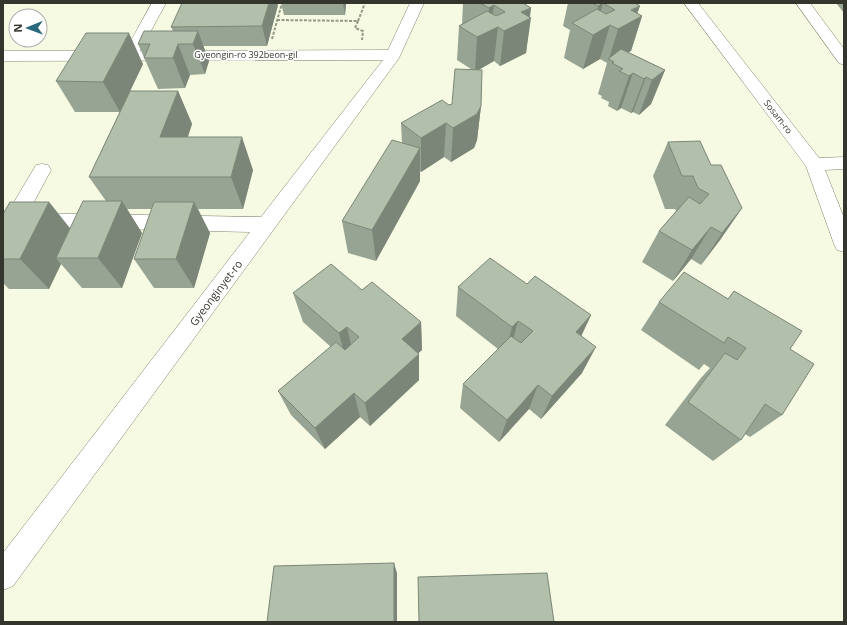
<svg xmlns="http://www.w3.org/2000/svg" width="847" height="625" font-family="'Open Sans',sans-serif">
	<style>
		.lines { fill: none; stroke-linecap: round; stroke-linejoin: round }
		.minor-casing { stroke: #80836d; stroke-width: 1 }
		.path { stroke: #959887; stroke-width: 2; stroke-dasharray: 3 1.5; stroke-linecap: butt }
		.minor { fill: #fff; fill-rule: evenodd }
		.wall { fill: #98a493 }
		.shaded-wall { fill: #7c8678 }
		.building { fill: #b1bfab; stroke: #7c8678 }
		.labels { text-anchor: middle; stroke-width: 3; stroke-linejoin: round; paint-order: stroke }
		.far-street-label { font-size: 9px; fill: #34352c; stroke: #fff }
		.street-label { font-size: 11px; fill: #34352c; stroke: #fff }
	</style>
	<rect width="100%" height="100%" fill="#f6fae2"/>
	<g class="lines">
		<defs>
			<g id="minor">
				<polygon points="152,3 166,3 140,51 388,50 410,3 424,3 399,58 13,586 3,590 3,553 250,232 28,227 3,229 3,215 7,214 36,165 42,164 48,165 51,170 28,213 261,217 383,60 3,61 3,51 125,51"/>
				<polygon points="684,3 698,3 819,158 844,157 844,169 825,170 844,218 844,252 837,250 834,244 806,166"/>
				<polygon points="796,3 810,3 844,49 844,65 839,63"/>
			</g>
		</defs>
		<!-- minor casing -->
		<use href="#minor" class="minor-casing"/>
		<!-- path -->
		<g class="path">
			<polyline points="277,20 358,21 365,3"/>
			<polyline points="358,21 355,28 363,31 362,40"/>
			<polyline points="272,39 282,3"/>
		</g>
		<!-- minor -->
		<use href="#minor" class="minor"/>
	</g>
	<!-- wall -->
	<g class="wall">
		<polygon points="281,3 346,3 345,15 284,15"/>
		<polygon points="463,3 523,3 531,8 526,53 500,66 494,61 478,70 481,106 477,140 474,148 451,162 444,157 421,172 420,171 420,181 376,261 348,253 342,221 402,143 401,123 452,104 471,69 457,60 459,26 462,24"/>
		<polygon points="568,3 635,3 637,13 642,16 631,51 628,52 665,70 651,104 639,115 633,112 631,113 621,108 617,111 608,106 609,102 601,98 602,96 598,94 607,63 600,59 583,69 564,58 570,30 563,26"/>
		<polygon points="836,3 844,3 844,13"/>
		<polygon points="278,5 267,46 203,46 209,61 205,74 190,75 185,88 158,89 138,44 173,31 171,27"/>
		<polygon points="143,64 130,91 178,91 192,124 188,137 253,170 243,209 198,209 210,233 194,288 154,288 134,259 152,209 127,209 142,233 122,288 82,288 61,264 49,289 9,289 3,283 3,214 49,202 70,228 106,201 89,177 120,112 75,112 56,81"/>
		<polygon points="668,142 711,165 742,208 720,240 701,265 691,259 673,281 642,262 659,231 676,211 675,209 665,209 653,176"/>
		<polygon points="527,284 591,315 581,336 582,373 541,419 529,409 499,442 460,408 463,384 498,349 456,316 458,287"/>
		<polygon points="362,290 421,322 422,350 418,353 419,380 370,426 360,417 325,449 291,415 278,391 331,347 303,322 293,293"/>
		<polygon points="659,302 790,349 782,415 750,437 745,434 741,440 713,461 665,425 700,379 710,368 704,364 699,370 641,330"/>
	</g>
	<!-- shaded-wall -->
	<g class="shaded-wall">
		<polygon points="269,3 277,3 278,5 267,46 262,26"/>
		<polygon points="343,3 346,3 345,15"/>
		<polygon points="603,3 595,34 610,25 600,59 583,69 593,35 591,34 598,6"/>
		<polygon points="494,5 491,30 498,27 494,61 475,72 477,37 486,33 489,8"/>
		<polygon points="640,6 635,20 642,16 631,51 612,61 609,59 618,29 631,10"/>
		<polygon points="531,8 529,20 531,18 526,53 500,66 504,31 521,12"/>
		<polygon points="198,31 209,61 205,74 193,44"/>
		<polygon points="129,33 143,64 120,112 103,82"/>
		<polygon points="178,44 190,75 185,88 173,58"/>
		<polygon points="665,70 651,104 639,115 652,80"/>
		<polygon points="633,73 621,108 617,111 629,76"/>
		<polygon points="646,77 633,112 631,113 644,79"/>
		<polygon points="178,91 192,124 176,170 160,137"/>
		<polygon points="481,106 477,140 474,148 451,162 453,128"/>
		<polygon points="446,123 444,157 421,172 421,138"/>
		<polygon points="242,137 253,170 243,209 231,177"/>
		<polygon points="420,148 420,181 376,261 372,230"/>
		<polygon points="122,201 142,233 122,288 98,258"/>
		<polygon points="49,202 74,234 56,258 61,264 49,289 20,259"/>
		<polygon points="194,202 210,233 194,288 176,259"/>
		<polygon points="742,208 720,240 701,265 722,233"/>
		<polygon points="711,227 691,259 673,281 692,250"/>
		<polygon points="591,315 578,343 576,332"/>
		<polygon points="518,321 511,348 505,354 512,327"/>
		<polygon points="421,322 422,350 404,366 402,339"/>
		<polygon points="347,327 353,354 346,361 339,333"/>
		<polygon points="596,347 582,373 541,419 552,396"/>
		<polygon points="419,354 419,380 370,426 365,403"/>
		<polygon points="538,385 529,409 499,442 507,420"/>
		<polygon points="354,393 360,417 325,449 315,428"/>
		<polygon points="394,563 397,573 397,622 394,622"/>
	</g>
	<!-- building -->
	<g class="building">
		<polygon points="182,3 269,3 262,26 171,27"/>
		<polygon points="480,3 523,3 531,8 521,12 531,18 504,31 498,27 477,37 459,26 487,11 496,16 505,12 494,5 489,8"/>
		<polygon points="592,3 635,3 640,6 631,10 642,16 618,29 610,25 593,35 572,23 597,9 606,14 615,10 603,3 598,6"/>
		<polygon points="144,31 198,31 193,44 178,44 173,58 144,58 150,44 138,44"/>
		<polygon points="86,33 129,33 103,82 56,81"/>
		<polygon points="621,49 665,70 652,80 646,77 644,79 633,73 629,76 619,71 623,69 612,63 614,62 608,59"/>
		<polygon points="455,69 482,70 481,106 477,114 453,128 446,123 421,138 401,123 442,100 449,105 452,104"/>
		<polygon points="130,91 178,91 160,137 242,137 231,177 89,177"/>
		<polygon points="392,140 420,148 372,230 342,221"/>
		<polygon points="700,141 711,165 721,165 742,208 722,233 711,227 692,250 659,231 689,197 700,204 709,194 698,188 693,176 682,176 668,142"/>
		<polygon points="83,201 122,201 98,258 56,258"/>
		<polygon points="10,202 49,202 20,259 3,259 3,214"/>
		<polygon points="154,202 194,202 176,259 134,259"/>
		<polygon points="490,258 527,284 535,276 591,315 576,332 596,347 552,396 538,385 507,420 463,384 511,336 521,343 533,331 518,321 512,327 458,287"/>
		<polygon points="331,264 362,290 372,282 421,322 402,339 419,354 365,403 354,393 315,428 278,391 336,342 345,350 359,337 347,327 339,333 293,293"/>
		<polygon points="684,272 728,299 734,291 802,331 790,349 814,364 782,415 765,404 741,440 688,402 725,353 737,360 746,348 728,337 724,343 659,302"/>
		<polygon points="394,563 394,622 267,622 274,566"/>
		<polygon points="547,573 554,622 419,622 418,577"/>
	</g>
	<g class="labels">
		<!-- far-street labels -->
		<g class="far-street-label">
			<text x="246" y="58">Gyeongin-ro 392beon-gil</text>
			<text transform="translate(778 117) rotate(52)" y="3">Sosam-ro</text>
		</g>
		<!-- street labels -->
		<g class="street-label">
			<text transform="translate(216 293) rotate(-53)" y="4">Gyeonginyet-ro</text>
		</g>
	</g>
	<!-- border -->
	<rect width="847" height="625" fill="none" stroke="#34352c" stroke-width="8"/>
	<!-- north arrow -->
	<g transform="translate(28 28) rotate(269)"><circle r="19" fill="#ffffff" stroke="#aeaeab"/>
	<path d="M0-3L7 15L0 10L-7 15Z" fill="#29687d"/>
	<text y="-6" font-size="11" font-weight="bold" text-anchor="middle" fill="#34352c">N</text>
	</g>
</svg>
